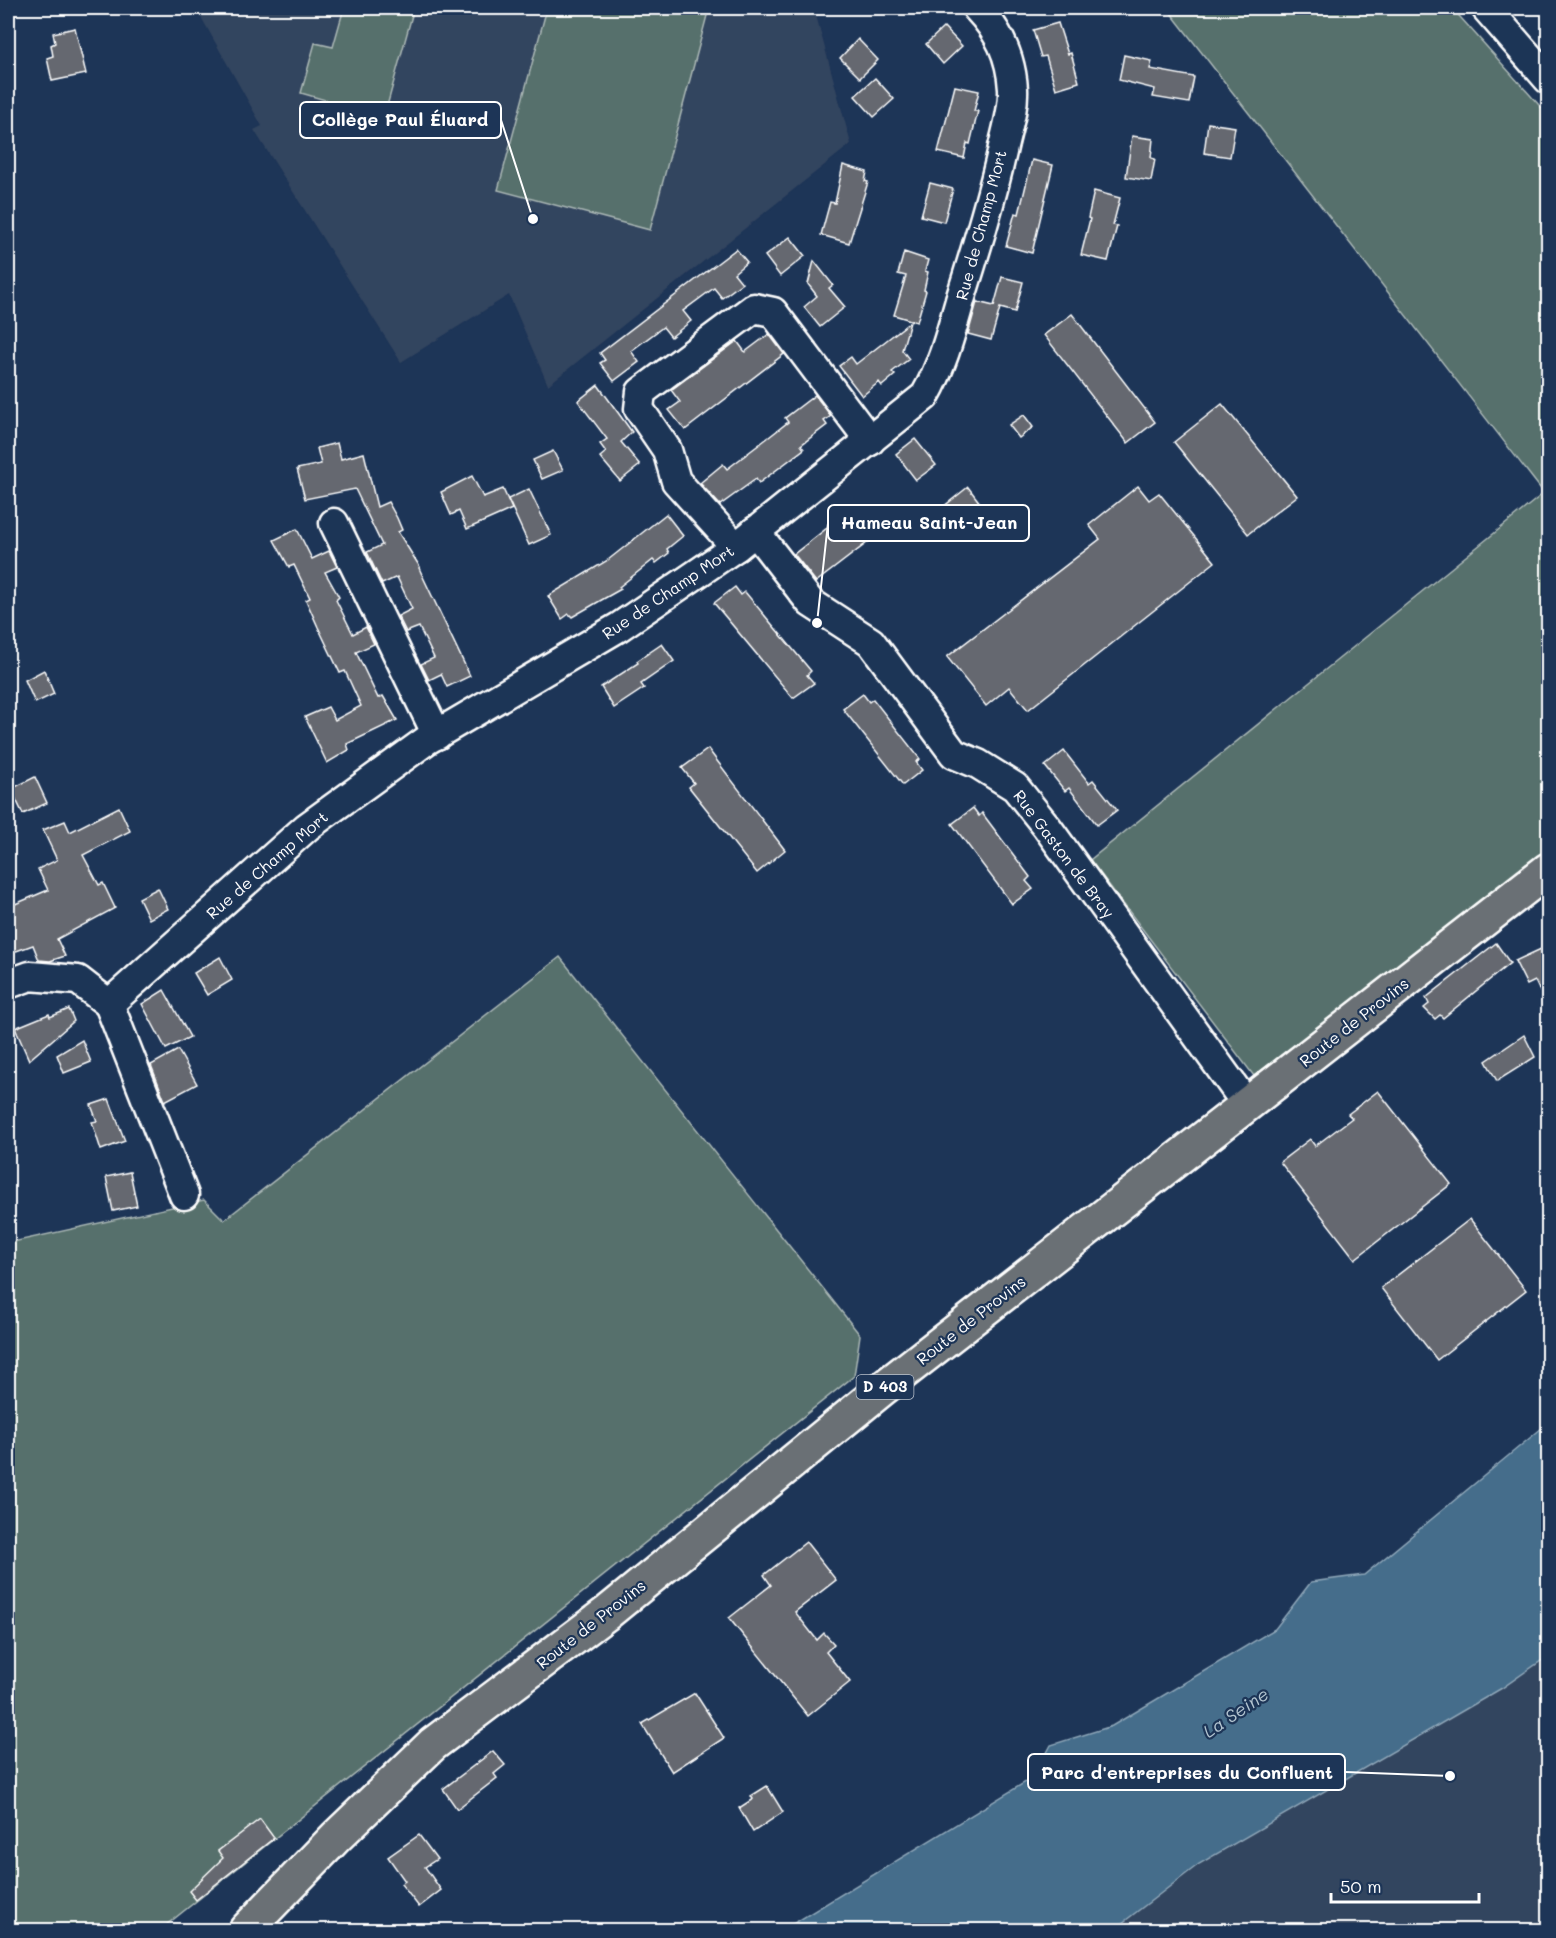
<svg xmlns="http://www.w3.org/2000/svg" width="1556" height="1938" font-family="Mali,sans-serif">
	<style>
		.built { fill: #33445e }
		.green { fill: #57706c; stroke: #abb8b6; stroke-width: 1.5 }
		.water { fill: #446d8b; stroke: #8fa7b9; stroke-width: 1.5 }
		.building { fill: #65686f; stroke: #fff; stroke-width: 1.5 }
		.lines { fill: none; stroke-linecap: round; stroke-linejoin: round }
		.minor-casing { stroke: #fff; stroke-width: 33 }
		.major-casing { stroke: #fff; stroke-width: 38 }
		.minor { stroke: #1d3557; stroke-width: 28 }
		.major { stroke: #6a7074; stroke-width: 33 }
		.labels { text-anchor: middle; stroke-width: 4.5; stroke-linejoin: round; paint-order: stroke }
		.shield { fill: #1d3557; stroke: #bbc2cd; stroke-width: 1.5 }
		.shield-label { font-size: 15px; font-weight: bold; fill: #fff }
		.street-label { font-size: 16px; fill: #fff; stroke: #1d3557 }
		.water-label { font-size: 18px; font-style: italic; fill: #b4c5d1; stroke: #1d3557 }
		.leader { fill: none; stroke: #fff; stroke-width: 2 }
		.callout-dot { fill: #fff; stroke: #1d3557; stroke-width: 2 }
		.callout { fill: #1d3557; stroke: #fff; stroke-width: 2 }
		.callout-label { font-size: 18px; text-anchor: middle; font-weight: bold; fill: #fff }
	</style>
	<rect width="100%" height="100%" fill="#1d3557"/>
	<filter id="ink" filterUnits="userSpaceOnUse"><feTurbulence type="fractalNoise" baseFrequency=".0167" numOctaves="2"/><feDisplacementMap in="SourceGraphic" scale="12" xChannelSelector="R" yChannelSelector="G"/><feConvolveMatrix kernelMatrix="1 2 1 2 8 2 1 2 1" color-interpolation-filters="sRGB"/></filter>
	<g filter="url(#ink)">
		<!-- built -->
		<g class="built">
			<polygon points="196,8 814,8 851,144 548,385 509,295 401,362 254,130 262,126"/>
			<polygon points="1548,1656 1548,1930 1113,1930 1199,1864 1502,1688"/>
		</g>
		<!-- green -->
		<g class="green">
			<polygon points="344,8 414,8 384,117 301,93 315,43 333,47"/>
			<polygon points="547,8 709,8 650,230 498,190"/>
			<polygon points="1167,8 1452,8 1548,115 1548,852 1254,1076 1090,860 1544,493"/>
			<polygon points="560,957 860,1335 854,1376 160,1930 8,1930 8,1243 204,1200 224,1220"/>
		</g>
		<!-- water -->
		<polygon class="water" points="1548,1423 1548,1656 1502,1688 1199,1864 1113,1930 783,1930 1034,1777 1051,1745 1112,1726 1275,1629 1311,1582 1364,1575"/>
		<!-- building -->
		<g class="building">
			<polygon points="1058,23 1068,54 1071,53 1079,82 1056,89 1046,56 1041,57 1033,30"/>
			<polygon points="944,27 962,46 943,64 926,44"/>
			<polygon points="75,28 86,74 52,81 47,58 53,56 51,45 55,43 53,33"/>
			<polygon points="858,39 878,60 860,78 840,58"/>
			<polygon points="1124,55 1152,61 1150,69 1194,77 1189,103 1153,97 1155,89 1119,80"/>
			<polygon points="875,78 894,99 874,117 855,96"/>
			<polygon points="955,86 979,91 974,111 978,111 970,144 967,143 964,158 938,152"/>
			<polygon points="1208,123 1235,127 1230,157 1204,153"/>
			<polygon points="1132,136 1153,139 1151,158 1155,159 1151,181 1126,177"/>
			<polygon points="1032,160 1053,165 1032,253 1006,246 1015,213 1019,214"/>
			<polygon points="843,165 867,172 865,181 868,182 849,243 821,235 830,202 835,203"/>
			<polygon points="930,183 953,189 944,222 921,216"/>
			<polygon points="1094,191 1120,198 1113,225 1117,226 1108,261 1081,255 1090,219 1088,218"/>
			<polygon points="790,237 805,256 780,276 765,256"/>
			<polygon points="736,249 747,262 734,273 742,283 722,298 714,288 683,311 691,321 671,337 663,327 631,351 639,362 614,381 600,363 605,360 600,353"/>
			<polygon points="904,252 928,260 925,271 928,272 924,290 926,291 917,322 894,315 906,276 898,274"/>
			<polygon points="814,261 833,285 829,288 845,307 820,327 804,307 817,296 808,284"/>
			<polygon points="1002,277 1023,282 1015,312 1000,308 991,340 968,334 977,302 994,306"/>
			<polygon points="1072,314 1155,422 1128,443 1044,335"/>
			<polygon points="910,322 902,350 909,359 892,372 895,375 882,386 879,382 862,396 839,366 851,357 856,364"/>
			<polygon points="769,334 784,354 685,430 669,410 680,402 671,390 737,341 745,352"/>
			<polygon points="598,385 632,432 621,442 640,465 620,481 600,457 606,452 600,444 607,439 578,401"/>
			<polygon points="815,395 831,416 824,421 827,425 801,445 804,449 759,483 756,479 720,505 700,483 723,464 727,469 769,437 788,422 785,418"/>
			<polygon points="1222,404 1297,496 1248,534 1174,442"/>
			<polygon points="1024,415 1033,427 1019,438 1009,425"/>
			<polygon points="915,439 936,465 916,480 896,454"/>
			<polygon points="337,443 341,459 364,453 377,507 388,502 397,518 402,530 398,532 420,567 419,568 424,579 470,676 447,687 441,674 429,680 421,664 434,658 419,627 406,632 398,616 412,609 397,577 382,584 367,552 382,545 355,489 305,499 297,469 321,464 317,448"/>
			<polygon points="553,451 563,470 542,479 533,460"/>
			<polygon points="472,476 483,497 503,489 512,509 467,529 459,511 451,515 441,492"/>
			<polygon points="1138,486 1149,500 1159,493 1215,562 1028,710 1009,687 986,706 947,657 1100,539 1089,525"/>
			<polygon points="968,487 983,507 944,539 928,519"/>
			<polygon points="529,489 551,535 529,545 508,499"/>
			<polygon points="850,510 872,539 816,582 794,554"/>
			<polygon points="666,514 683,536 667,549 669,553 656,563 653,560 619,587 621,589 605,598 572,617 569,614 562,619 548,596 608,560"/>
			<polygon points="297,529 312,559 329,551 337,567 325,572 339,597 336,600 353,634 366,627 374,644 356,652 378,698 383,696 397,720 347,744 349,750 327,763 305,717 328,707 335,720 361,706 345,671 340,673 318,627 306,600 310,598 294,565 289,567 274,540"/>
			<polygon points="735,587 741,595 745,592 811,671 807,675 814,683 793,698 714,603"/>
			<polygon points="662,644 674,661 641,684 644,688 614,708 601,687 638,663 637,661"/>
			<polygon points="44,670 54,694 35,703 25,680"/>
			<polygon points="863,694 869,702 873,699 920,759 916,762 922,770 903,785 843,709"/>
			<polygon points="708,749 785,850 757,873 689,787 694,783 682,768"/>
			<polygon points="1064,751 1089,783 1093,780 1117,810 1097,825 1069,788 1065,791 1045,766"/>
			<polygon points="35,777 47,803 23,814 11,789"/>
			<polygon points="119,807 130,831 83,855 99,885 103,883 115,908 57,939 65,956 50,961 39,960 33,945 8,954 8,907 48,890 38,869 57,860 43,830 65,821 70,832"/>
			<polygon points="973,808 979,816 982,813 1030,877 1026,881 1033,889 1012,904 952,824"/>
			<polygon points="158,888 168,909 149,919 139,898"/>
			<polygon points="1496,943 1510,963 1443,1018 1440,1015 1435,1019 1424,1008 1429,1004 1426,998"/>
			<polygon points="1541,949 1548,964 1548,1008 1535,981 1527,985 1515,961"/>
			<polygon points="220,957 232,980 207,995 194,973"/>
			<polygon points="164,990 190,1037 166,1049 142,1004"/>
			<polygon points="69,1009 74,1021 29,1060 15,1028 49,1014 50,1017"/>
			<polygon points="1524,1035 1535,1057 1497,1081 1486,1061"/>
			<polygon points="82,1040 91,1062 64,1073 57,1055"/>
			<polygon points="178,1050 197,1084 165,1101 151,1065"/>
			<polygon points="1378,1091 1451,1184 1355,1259 1280,1162 1310,1139 1315,1146 1352,1118 1348,1114"/>
			<polygon points="109,1099 125,1141 101,1150 92,1122 97,1121 91,1105"/>
			<polygon points="130,1172 137,1206 113,1211 106,1177"/>
			<polygon points="1470,1219 1526,1290 1437,1360 1381,1288"/>
			<polygon points="806,1542 836,1580 795,1612 817,1640 824,1633 834,1644 826,1652 850,1682 808,1716 729,1618 771,1585 764,1575"/>
			<polygon points="695,1693 724,1738 672,1772 642,1724"/>
			<polygon points="493,1751 505,1765 494,1774 497,1778 457,1809 443,1789"/>
			<polygon points="767,1786 783,1812 753,1832 739,1808 753,1799 751,1796"/>
			<polygon points="260,1819 274,1838 196,1900 189,1891 223,1858 218,1851"/>
			<polygon points="419,1835 437,1859 425,1867 441,1890 419,1907 401,1884 405,1881 388,1857"/>
		</g>
		<g class="lines">
			<defs>
				<g id="minor">
					<polyline points="1486,8 1548,79"/>
					<polyline points="334,523 437,735"/>
					<polyline points="755,531 811,603 871,642 954,754 978,764 1015,787 1047,827 1247,1105"/>
					<polyline points="736,547 676,481 667,450 639,409 641,392 754,308 773,312 870,441"/>
					<path d="M 8,984 L 30,976 L 78,980 L 109,1004 L 307,827 L 427,740 L 619,627 L 736,547 L 925,396 C 943,365 951,332 961,297 C 976,249 991,201 1002,152 C 1006,132 1014,110 1013,89 C 1011,56 999,31 977,8"/>
					<polyline points="109,1004 184,1195"/>
				</g>
				<polyline id="major" points="246,1930 336,1837 433,1744 607,1613 882,1389 1548,870"/>
			</defs>
			<!-- minor casing -->
			<use href="#minor" class="minor-casing"/>
			<!-- major casing -->
			<use href="#major" class="major-casing"/>
			<!-- minor -->
			<use href="#minor" class="minor"/>
			<!-- major -->
			<use href="#major" class="major"/>
		</g>
	</g>
	<g class="labels">
		<!-- shield labels -->
		<rect class="shield" x="856.5" y="1375" width="57" height="24" rx="4.5"/>
		<g class="shield-label">
			<text x="885" y="1392">D 403</text>
		</g>
		<!-- street labels -->
		<g class="street-label">
			<text transform="translate(981 225) rotate(-75)" y="6">Rue de Champ Mort</text>
			<text transform="translate(668 592) rotate(-34)" y="6">Rue de Champ Mort</text>
			<text transform="translate(1064 854) rotate(53)" y="6">Rue Gaston de Bray</text>
			<text transform="translate(267 865) rotate(-41)" y="6">Rue de Champ Mort</text>
			<text transform="translate(1354 1022) rotate(-38)" y="6">Route de Provins</text>
			<text transform="translate(971 1320) rotate(-38)" y="6">Route de Provins</text>
			<text transform="translate(591 1624) rotate(-38)" y="6">Route de Provins</text>
		</g>
		<!-- water labels -->
		<g class="water-label">
			<text transform="translate(1236 1713) rotate(-34)" y="6">La Seine</text>
		</g>
	</g>
	<!-- callouts -->
	<path class="leader" d="M533 219L501 120M817 623L828 523M1450 1776L1345 1772"/>
	<g class="callout-dot">
		<circle cx="533" cy="219" r="6"/>
		<circle cx="817" cy="623" r="6"/>
		<circle cx="1450" cy="1776" r="6"/>
	</g>
	<g class="callout">
		<rect x="300" y="102" width="201" height="36" rx="6"/>
		<rect x="828" y="505" width="201" height="36" rx="6"/>
		<rect x="1028" y="1754" width="317" height="36" rx="6"/>
	</g>
	<g class="callout-label">
		<text x="400" y="126">Collège Paul Éluard</text>
		<text x="929" y="529">Hameau Saint-Jean</text>
		<text x="1187" y="1779">Parc d'entreprises du Confluent</text>
	</g>
	<!-- margin -->
	<rect width="1556" height="1938" fill="none" stroke="#1d3557" stroke-width="30"/>
	<rect x="15" y="15" width="1526" height="1908" fill="none" stroke="#fff" stroke-width="2" filter="url(#ink)"/>
	<!-- scale -->
	<path d="M1331 1893v9h148v-9" fill="none" stroke="#ffffff" stroke-width="3"/>
	<text x="1340" y="1893" font-size="18" fill="#ffffff" stroke="#1d3557" stroke-width="4.5" paint-order="stroke">50 m</text>
</svg>
